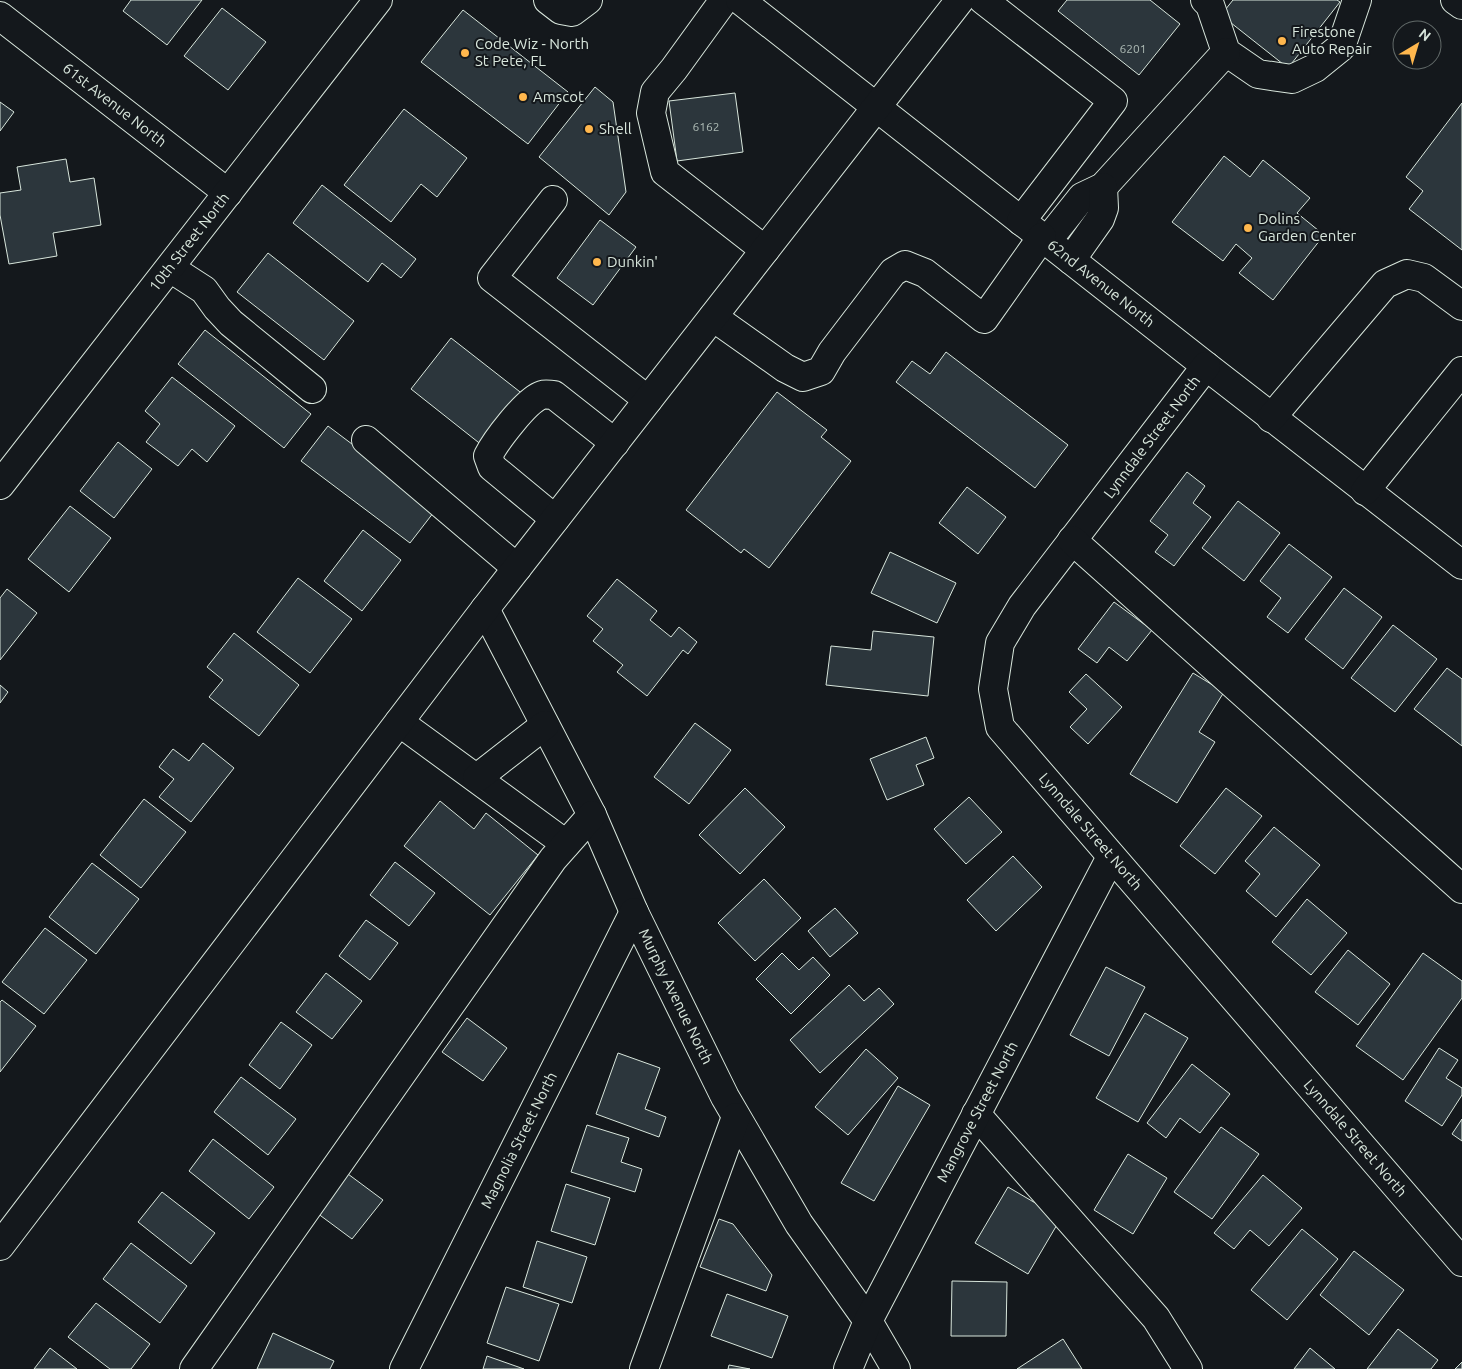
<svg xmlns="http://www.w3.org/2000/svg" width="1462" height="1369" font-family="Ubuntu,sans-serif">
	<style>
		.building { fill: #2c363c; stroke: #d8e6dc }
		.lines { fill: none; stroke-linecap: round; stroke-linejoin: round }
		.minor-casing { stroke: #d8e6dc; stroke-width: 30 }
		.major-casing { stroke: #d8e6dc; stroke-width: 30 }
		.minor { stroke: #14181c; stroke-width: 28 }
		.major { stroke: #14181c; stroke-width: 28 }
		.poi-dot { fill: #ffb74d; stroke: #14181c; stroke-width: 2 }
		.labels { text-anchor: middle; stroke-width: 4; stroke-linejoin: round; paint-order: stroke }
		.number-label { font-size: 12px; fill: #adbab4 }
		.poi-label { font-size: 15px; fill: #d8e6dc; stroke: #14181c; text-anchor: start }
		.street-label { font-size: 15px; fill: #d8e6dc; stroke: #14181c }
	</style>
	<rect width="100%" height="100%" fill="#14181c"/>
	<!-- building -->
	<g class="building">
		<polygon points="131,0 202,0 167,45 123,11"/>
		<polygon points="1067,0 1150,0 1180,24 1139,75 1058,11"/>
		<polygon points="1233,0 1337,0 1340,2 1288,68 1221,15"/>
		<polygon points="222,8 266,42 228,90 184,56"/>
		<polygon points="463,10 568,92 528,144 421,62"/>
		<polygon points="595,87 613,102 626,192 609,215 539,157"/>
		<polygon points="735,93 743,152 677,161 669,101"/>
		<polygon points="0,102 14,112 0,131"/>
		<polygon points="1462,103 1462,250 1409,209 1423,191 1406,177"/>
		<polygon points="404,109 467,158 437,197 421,184 391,222 344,185"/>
		<polygon points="1224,156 1250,177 1263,160 1310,198 1297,213 1324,235 1273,300 1239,273 1252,258 1236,244 1223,261 1172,222"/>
		<polygon points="66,159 70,182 94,178 101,225 53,233 57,256 9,264 0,215 0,193 21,190 17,167"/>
		<polygon points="322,185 416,259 401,278 382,263 368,282 293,223"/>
		<polygon points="600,220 636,247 593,305 557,278"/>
		<polygon points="268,253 354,321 324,360 237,292"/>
		<polygon points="205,330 311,414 284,448 178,364"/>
		<polygon points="451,338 524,395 483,446 411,389"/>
		<polygon points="946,352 1068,445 1035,488 896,382 912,361 930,374"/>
		<polygon points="172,377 235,426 207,462 192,449 178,466 146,442 160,424 145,411"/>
		<polygon points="777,392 827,430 821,437 851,461 769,568 744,549 741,553 686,510"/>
		<polygon points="328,426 437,508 410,543 301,461"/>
		<polygon points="118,442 152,469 114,518 80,491"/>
		<polygon points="1187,472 1205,486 1193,503 1211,517 1174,566 1155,552 1168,535 1150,521"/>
		<polygon points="967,487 1006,517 978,554 939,523"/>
		<polygon points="1238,501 1280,533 1244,581 1202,548"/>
		<polygon points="70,506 111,538 69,592 28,559"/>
		<polygon points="363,530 401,560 362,611 324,581"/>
		<polygon points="1289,544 1332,577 1288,633 1267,617 1281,598 1260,581"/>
		<polygon points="890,552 956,583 937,623 871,593"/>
		<polygon points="298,578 352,619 310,673 257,632"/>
		<polygon points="617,579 657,611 650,620 671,637 679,627 697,642 688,654 683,650 647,696 617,672 623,665 593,641 603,629 587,616"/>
		<polygon points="1344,588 1382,617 1343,669 1305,639"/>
		<polygon points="7,589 37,613 0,660 0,598"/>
		<polygon points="1114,602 1152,630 1127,661 1109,647 1097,663 1078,649"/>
		<polygon points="1393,625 1437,659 1395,712 1351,678"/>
		<polygon points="873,631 934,637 928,696 826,685 831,646 871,650"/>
		<polygon points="234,633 299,685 259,736 209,697 223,680 207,667"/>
		<polygon points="1447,668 1462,679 1462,746 1414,709"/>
		<polygon points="1193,673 1224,692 1199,732 1215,742 1177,803 1130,774"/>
		<polygon points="1086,674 1122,707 1088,744 1070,727 1087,709 1069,692"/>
		<polygon points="0,685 8,692 0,703"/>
		<polygon points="695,723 731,750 689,804 654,777"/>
		<polygon points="926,737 934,758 916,765 924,785 887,800 870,759"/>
		<polygon points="203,743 234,768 191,822 159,797 174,779 159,767 173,749 189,761"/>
		<polygon points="745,788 785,827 740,874 699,835"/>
		<polygon points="1226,788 1262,816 1215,874 1180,846"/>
		<polygon points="969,797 1002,832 966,864 934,829"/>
		<polygon points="144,799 186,832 141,888 100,855"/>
		<polygon points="440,801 474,829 486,813 538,855 490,915 404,846"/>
		<polygon points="1274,827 1320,865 1276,917 1246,891 1260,874 1245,861"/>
		<polygon points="1013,856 1042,887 996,931 967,900"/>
		<polygon points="395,862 435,893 409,926 370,895"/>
		<polygon points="92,863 139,899 96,954 49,917"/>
		<polygon points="764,879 801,918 755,961 718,923"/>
		<polygon points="1307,899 1347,933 1311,975 1272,942"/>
		<polygon points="835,908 858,933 830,957 808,931"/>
		<polygon points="366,920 398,943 370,980 339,956"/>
		<polygon points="45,928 87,960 44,1014 2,982"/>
		<polygon points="1348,950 1390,984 1358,1025 1315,992"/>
		<polygon points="782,953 799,970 813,957 830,975 791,1014 756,979"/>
		<polygon points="1423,953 1462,981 1462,998 1403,1080 1356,1046"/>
		<polygon points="1106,967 1145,987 1109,1056 1070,1035"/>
		<polygon points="326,973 362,1001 332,1039 296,1012"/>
		<polygon points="849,985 864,1001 879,988 894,1004 820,1073 790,1040"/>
		<polygon points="2,1000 36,1026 0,1072 0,1002"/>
		<polygon points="1145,1013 1188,1038 1138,1122 1096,1098"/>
		<polygon points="467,1018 507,1048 483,1081 442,1052"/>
		<polygon points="281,1022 312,1045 280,1089 249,1065"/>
		<polygon points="1439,1048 1458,1060 1446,1078 1462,1088 1462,1095 1442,1126 1405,1101"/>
		<polygon points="866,1049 898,1078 848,1135 815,1107"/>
		<polygon points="618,1053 660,1068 645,1109 666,1117 659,1137 596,1114"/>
		<polygon points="1192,1064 1230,1094 1200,1133 1180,1118 1166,1138 1147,1123"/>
		<polygon points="241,1077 296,1119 268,1155 214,1112"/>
		<polygon points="898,1086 930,1105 874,1201 841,1183"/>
		<polygon points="1462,1119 1462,1141 1452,1134"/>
		<polygon points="587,1125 629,1138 621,1162 642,1169 635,1192 571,1172"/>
		<polygon points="1221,1127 1259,1154 1212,1219 1174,1192"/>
		<polygon points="213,1139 274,1187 249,1219 189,1171"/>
		<polygon points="1128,1154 1167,1178 1133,1234 1094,1210"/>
		<polygon points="348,1174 383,1200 352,1239 317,1213"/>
		<polygon points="1263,1175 1302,1208 1269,1246 1250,1230 1234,1249 1214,1233"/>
		<polygon points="566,1184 610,1198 595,1245 551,1231"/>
		<polygon points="1008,1187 1061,1218 1028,1274 975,1243"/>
		<polygon points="162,1192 215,1233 191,1264 138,1222"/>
		<polygon points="719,1219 733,1224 772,1275 766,1291 700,1267"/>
		<polygon points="1302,1229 1338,1259 1287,1320 1251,1290"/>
		<polygon points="537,1241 587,1257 572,1303 523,1287"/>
		<polygon points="131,1243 187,1286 160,1323 103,1279"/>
		<polygon points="1354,1251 1404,1290 1369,1335 1320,1295"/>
		<polygon points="952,1281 1007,1282 1006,1336 951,1336"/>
		<polygon points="506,1287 559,1304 539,1361 487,1343"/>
		<polygon points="727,1294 788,1316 772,1358 711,1336"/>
		<polygon points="96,1303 150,1344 131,1369 110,1369 68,1337"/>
		<polygon points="1398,1329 1438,1360 1431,1369 1367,1369"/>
		<polygon points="273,1333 334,1361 330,1369 257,1369"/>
		<polygon points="1063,1339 1082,1369 1017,1369"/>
		<polygon points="50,1348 77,1369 34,1369"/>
		<polygon points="1310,1348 1335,1369 1294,1369"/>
		<polygon points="487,1356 524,1369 483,1369"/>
		<polygon points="1462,1362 1462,1369 1455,1369"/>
		<polygon points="729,1365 750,1369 728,1369"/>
	</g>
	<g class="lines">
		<defs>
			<g id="minor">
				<polyline points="548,0 561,10 572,12 588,0"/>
				<polyline points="724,0 674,69 655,92 651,113 665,172 765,250"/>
				<path id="s1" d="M 740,0 L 1206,366 L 1462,565"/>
				<polyline points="983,0 1113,101 1021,221"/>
				<polyline points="1205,0 1210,5 1226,52 1258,74 1292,79 1315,68 1341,47 1357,0"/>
				<polyline points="1455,0 1462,5"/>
				<path id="s2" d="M 0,16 L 228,193"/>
				<polyline points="553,200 492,278 648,400"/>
				<polyline points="1047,241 1082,197 1103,187 1226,52"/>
				<polyline points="1071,260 1100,219 1104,208 1103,187"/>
				<polyline points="170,268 204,290 217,308 231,323 312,389"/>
				<polyline points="713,317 785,368 803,377 821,371 832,352 893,272 905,265 925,273 984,319 1042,237"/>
				<path id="s3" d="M 1206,366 L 1022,606 L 1000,643 L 993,689 L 1000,727 L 1462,1262"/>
				<polyline points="1271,418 1385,284 1407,274 1424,278 1462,306"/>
				<polyline points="366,440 517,568"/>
				<path id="s4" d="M 0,485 L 378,0"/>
				<polyline points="1365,491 1462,371"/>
				<path d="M 555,519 L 492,467 L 488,456 C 495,442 526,400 542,395 C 545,394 551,395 554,395 L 615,443"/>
				<polyline points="1072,540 1462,889"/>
				<path id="s5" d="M 485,609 L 592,815 L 634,912 L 725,1097 L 799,1224 L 868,1321 L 896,1369"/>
				<polyline points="399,722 566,844"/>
				<polyline points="477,778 545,725"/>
				<polyline points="976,1114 1156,1318 1188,1369"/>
				<polyline points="194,1369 553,859 592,815"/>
				<path id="s6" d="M 404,1369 L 634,912"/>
				<polyline points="644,1369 736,1117"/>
				<path id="s7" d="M 848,1369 L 868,1321 L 1111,857"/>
			</g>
			<polyline id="major" points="0,1246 485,609 960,0"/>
		</defs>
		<!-- minor casing -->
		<use href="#minor" class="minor-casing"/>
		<!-- major casing -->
		<use href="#major" class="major-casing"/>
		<!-- minor -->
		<use href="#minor" class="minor"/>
		<!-- major -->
		<use href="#major" class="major"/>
	</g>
	<!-- markers -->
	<g class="poi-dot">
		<circle cx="1282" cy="41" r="5"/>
		<circle cx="465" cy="53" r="5"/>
		<circle cx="523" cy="97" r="5"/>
		<circle cx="589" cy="129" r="5"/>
		<circle cx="1248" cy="228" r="5"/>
		<circle cx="597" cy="262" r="5"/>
	</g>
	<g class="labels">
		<!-- number labels -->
		<g class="number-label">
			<text x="1133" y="53">6201</text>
			<text x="706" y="131">6162</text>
		</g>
		<!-- poi labels -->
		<g class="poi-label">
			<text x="1292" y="37">Firestone<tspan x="1292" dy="17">Auto Repair</tspan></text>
			<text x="475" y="49">Code Wiz - North<tspan x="475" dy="17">St Pete, FL</tspan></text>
			<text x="533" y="102">Amscot</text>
			<text x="599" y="134">Shell</text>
			<text x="1258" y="224">Dolins<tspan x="1258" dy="17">Garden Center</tspan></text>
			<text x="607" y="267">Dunkin'</text>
		</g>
		<!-- street labels -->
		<g class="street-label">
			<text dy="5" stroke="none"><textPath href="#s2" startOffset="145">61st Avenue North</textPath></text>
			<text dy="5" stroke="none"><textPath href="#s4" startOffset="308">10th Street North</textPath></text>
			<text dy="5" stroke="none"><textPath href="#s1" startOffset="459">62nd Avenue North</textPath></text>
			<text transform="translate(1152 437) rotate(-53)" y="5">Lynndale Street North</text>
			<text dy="5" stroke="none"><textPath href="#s3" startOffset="569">Lynndale Street North</textPath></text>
			<text dy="5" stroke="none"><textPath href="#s5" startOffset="432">Murphy Avenue North</textPath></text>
			<text dy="5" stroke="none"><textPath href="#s7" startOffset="288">Mangrove Street North</textPath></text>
			<text dy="5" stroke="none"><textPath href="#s3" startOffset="974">Lynndale Street North</textPath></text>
			<text dy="5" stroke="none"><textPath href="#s6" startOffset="256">Magnolia Street North</textPath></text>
		</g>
	</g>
	<!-- north arrow -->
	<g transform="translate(1417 45) rotate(38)"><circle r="24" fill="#14181c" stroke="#626a69"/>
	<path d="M0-4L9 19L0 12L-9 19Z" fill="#ffb74d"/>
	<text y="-8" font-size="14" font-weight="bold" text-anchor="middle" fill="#d8e6dc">N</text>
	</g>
</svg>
